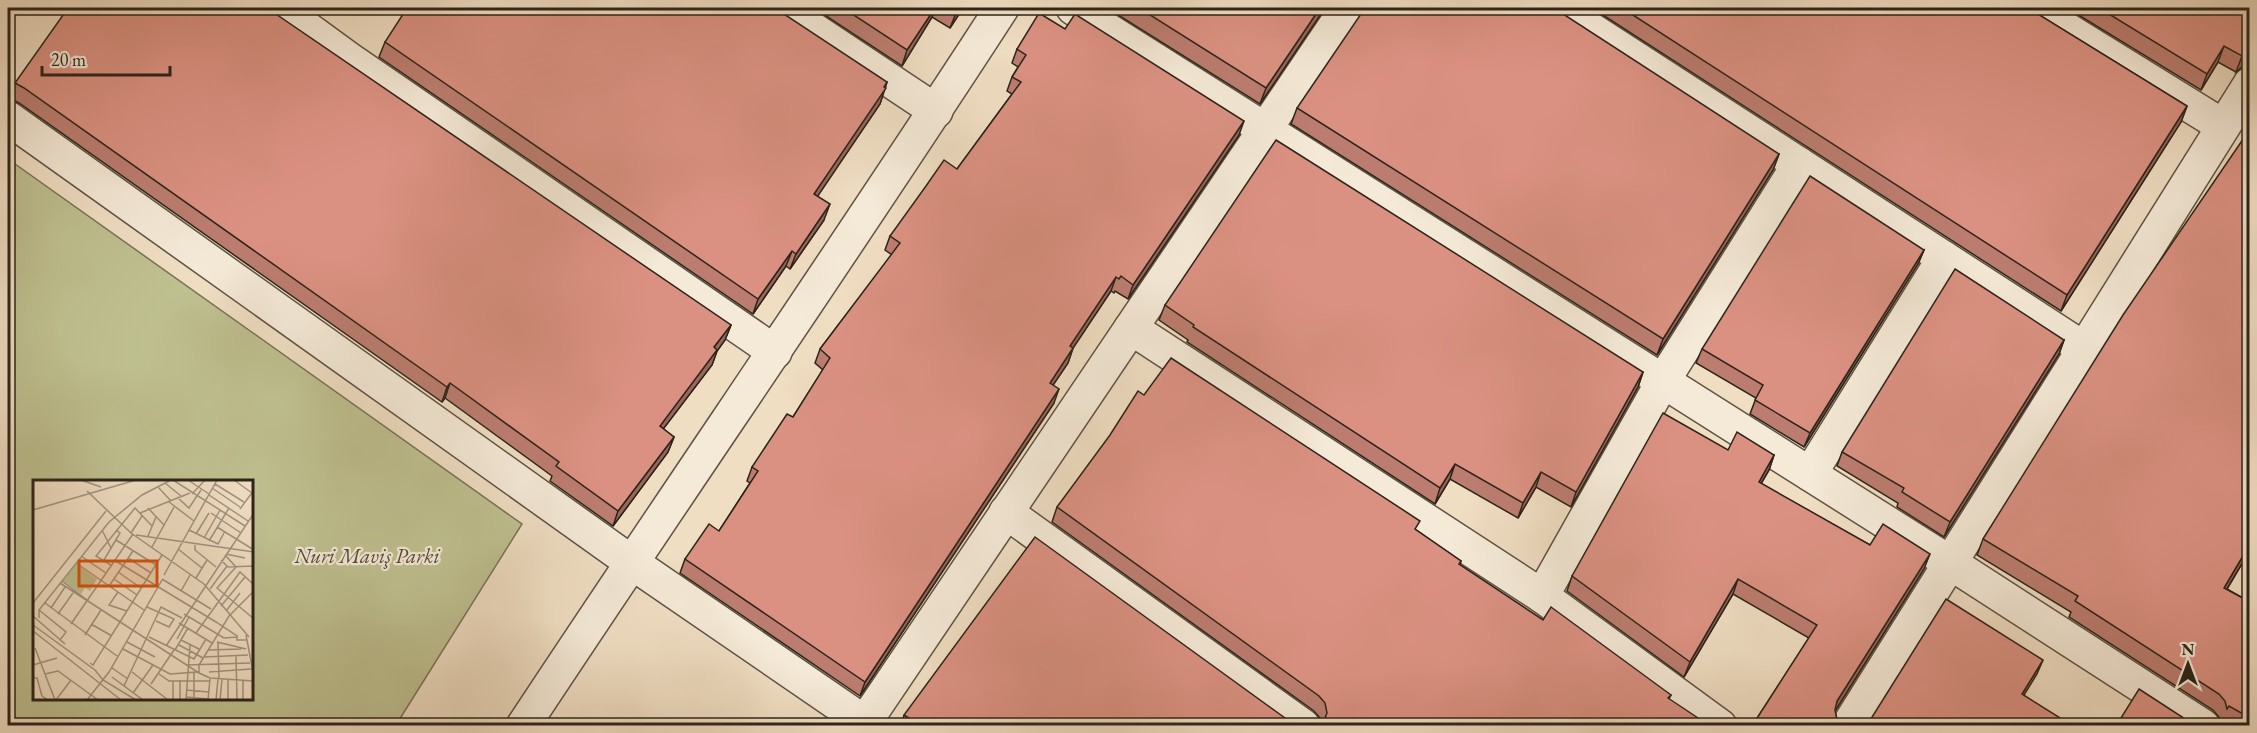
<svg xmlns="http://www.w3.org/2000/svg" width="2257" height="733" font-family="'EB Garamond',serif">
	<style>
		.green { fill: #bfc090; stroke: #767255; stroke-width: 1.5; fill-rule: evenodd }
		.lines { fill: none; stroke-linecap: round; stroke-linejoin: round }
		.minor-casing { stroke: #5d5244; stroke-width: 36 }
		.tertiary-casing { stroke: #5d5244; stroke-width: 36 }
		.minor { stroke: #f5ead8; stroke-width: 33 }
		.tertiary { stroke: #f5ead8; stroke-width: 33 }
		.wall { fill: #bc7d70; stroke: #2c241a; stroke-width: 1.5 }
		.shaded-wall { fill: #99665b; stroke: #2c241a; stroke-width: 1.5 }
		.building { fill: #db9182; stroke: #2c241a; stroke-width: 1.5 }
		.labels { text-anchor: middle; stroke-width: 4.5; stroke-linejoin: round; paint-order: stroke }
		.park-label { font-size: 21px; font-style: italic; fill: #514b38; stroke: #f5ead8 }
		.inset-road { fill: none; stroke: #a2947f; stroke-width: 1.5 }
		.view { fill: #d5540d; fill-opacity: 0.15; stroke: #d5540d; stroke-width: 3 }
		.inset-edge { fill: none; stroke: #2c241a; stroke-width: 3 }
	</style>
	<rect width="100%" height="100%" fill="#f0dec3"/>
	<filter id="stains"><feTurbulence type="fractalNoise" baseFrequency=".00333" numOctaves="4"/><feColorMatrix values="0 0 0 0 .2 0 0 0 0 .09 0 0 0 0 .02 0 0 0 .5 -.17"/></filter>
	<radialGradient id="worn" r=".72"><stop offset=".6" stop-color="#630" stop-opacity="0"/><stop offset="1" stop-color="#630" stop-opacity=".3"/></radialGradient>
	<!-- green -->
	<path class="green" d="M 8,159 L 522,524 L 396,725 L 8,725 ZM 34,481 L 252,481 L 252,698 L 34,698 Z"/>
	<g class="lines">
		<defs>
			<g id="minor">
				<polyline points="279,8 349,59 775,352"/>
				<polyline points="781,8 936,111"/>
				<polyline points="1073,8 1949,562 2203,726"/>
				<polyline points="1558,8 2083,348"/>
				<polyline points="2032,8 2223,126"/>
				<polyline points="8,118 631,562 870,726"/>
				<polyline points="1131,328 1542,596 1720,726"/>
				<polyline points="1810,474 1944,258"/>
				<polyline points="1006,512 1303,726"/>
				<polyline points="1542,596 1663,381 1799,164"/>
				<polyline points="865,722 1347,8"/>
				<polyline points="1848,726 2250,84"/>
			</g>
			<path id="tertiary" d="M 523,726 C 682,485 846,249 1002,8"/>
		</defs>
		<!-- minor casing -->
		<use href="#minor" class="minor-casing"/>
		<!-- tertiary casing -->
		<use href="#tertiary" class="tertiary-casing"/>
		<!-- minor -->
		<use href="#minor" class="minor"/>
		<!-- tertiary -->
		<use href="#tertiary" class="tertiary"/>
	</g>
	<!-- wall -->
	<g class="wall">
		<polygon points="814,8 963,8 950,28 932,17 902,66"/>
		<polygon points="1107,8 1325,8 1260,104"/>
		<polygon points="1592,8 2028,8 2187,106 2181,122 2061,311"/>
		<polygon points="2067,8 2250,8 2250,65 2242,67 2236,72 2218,62 2201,90"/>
		<polygon points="385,42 887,82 880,104 817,196 824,220 790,269 786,266 753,314 379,57"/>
		<polygon points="1017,49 1239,135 1128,299 1115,291 1114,293 1111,291 1073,348 1068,363 1053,385 1054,403 860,696 680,573 685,559 719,531 750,483 747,481 752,467 793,417 823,370 815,363 820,349 892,255 885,250 890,236 957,169 1012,94 1007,91 1012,77 1018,67 1012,63"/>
		<polygon points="15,83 731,325 725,340 717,351 712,365 663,429 674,437 668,452 613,526 550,481 552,476 445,398 442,402 19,103 9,98"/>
		<polygon points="1297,108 1779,154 1773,170 1657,355 1291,124"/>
		<polygon points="2250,129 2250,550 2227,589 2250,602 2249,726 2228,726 2223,722 2221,725 2219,717 2213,710 2069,617 2071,612 1977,555 1983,539"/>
		<polygon points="1924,250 1918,264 1804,447 1750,414 1756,398 1696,363 1702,349"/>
		<polygon points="1165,305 1643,372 1638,387 1571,507 1536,487 1518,518 1450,479 1435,504 1187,342 1188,340 1159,320"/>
		<polygon points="2064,340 2059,354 1944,537 1897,507 1898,503 1837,466 1842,452"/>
		<polygon points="1144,395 1416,530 1461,561 1460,565 1543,620 1671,695 1669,699 1321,724 1320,718 1314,711 1052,522 1057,507"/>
		<polygon points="1728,450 1774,455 1769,470 1761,484 1870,545 1924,569 1835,711 1837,720 1752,726 1809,638 1733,594 1684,677 1567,591 1572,576"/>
		<polygon points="904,715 1296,726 901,726"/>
	</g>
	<!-- shaded-wall -->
	<g class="shaded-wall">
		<polygon points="935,8 936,8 932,17 902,66 907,50"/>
		<polygon points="959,8 963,8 950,28 956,13"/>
		<polygon points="1320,8 1325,8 1260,104 1266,88"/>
		<polygon points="2224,46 2218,62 2201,90 2207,74"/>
		<polygon points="2248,51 2250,51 2250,65 2242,67 2236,72 2242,56"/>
		<polygon points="887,82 880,104 809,209 814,194"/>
		<polygon points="2187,106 2181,122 2061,311 2067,295"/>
		<polygon points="1244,121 1239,135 1128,299 1133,285"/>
		<polygon points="1779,154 1773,170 1657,355 1663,339"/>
		<polygon points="830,204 824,220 790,269 796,254"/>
		<polygon points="1924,250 1918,264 1804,447 1810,433"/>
		<polygon points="792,251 786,266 753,314 758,299"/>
		<polygon points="1116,277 1111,291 1065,360 1070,346"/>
		<polygon points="731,325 725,340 717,351 712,365 654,441 660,426 714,347"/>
		<polygon points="2064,340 2059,354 1944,537 1950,522"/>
		<polygon points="1073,348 1068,363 1045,397 1050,383"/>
		<polygon points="1643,372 1638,387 1571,507 1576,492"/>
		<polygon points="450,383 445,398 442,402 447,387"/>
		<polygon points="1059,389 1054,403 860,696 865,682"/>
		<polygon points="674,437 668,452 613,526 618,511"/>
		<polygon points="1774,455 1769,470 1753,497 1759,482"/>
		<polygon points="1455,464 1450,479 1435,504 1440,488"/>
		<polygon points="1541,472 1536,487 1518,518 1523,503"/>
		<polygon points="2250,544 2250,550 2218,604 2224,588"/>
		<polygon points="1930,554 1924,569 1832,716 1837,701"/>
		<polygon points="1738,579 1733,594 1684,677 1690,662"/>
		<polygon points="2043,660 2037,674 2016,708 2022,694"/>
	</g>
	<!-- building -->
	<g class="building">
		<polygon points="68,8 267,8 731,325 714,347 717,350 660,426 674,437 618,511 556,466 559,462 450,383 447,387 24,88 15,83"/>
		<polygon points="407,8 775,8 887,82 884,87 886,88 814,194 830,204 796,254 792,251 758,299 385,42"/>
		<polygon points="843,8 935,8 907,50"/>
		<polygon points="947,8 959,8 956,13"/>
		<polygon points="1139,8 1320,8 1266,88"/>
		<polygon points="1365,8 1554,8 1779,154 1663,339 1297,108"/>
		<polygon points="1622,8 2028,8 2187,106 2067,295"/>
		<polygon points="2099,8 2250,8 2250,51 2242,56 2224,46 2207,74"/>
		<polygon points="1039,13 1065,29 1075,14 1244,121 1133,285 1121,276 1119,279 1116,277 1070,346 1073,348 1050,383 1059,389 865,682 685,559 709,524 719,531 758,471 752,467 787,414 793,417 830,358 820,349 900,243 890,236 926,186 944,160 957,169 1021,82 1012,77 1026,55 1017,49"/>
		<polygon points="2250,129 2250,544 2224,588 2250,602 2250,718 2229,706 2227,709 2225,701 2219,694 2075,601 2078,596 1983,539 2123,315"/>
		<polygon points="1276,140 1643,372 1576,492 1541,472 1523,503 1455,464 1440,488 1193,327 1194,325 1165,305"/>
		<polygon points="1810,176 1924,250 1810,433 1755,400 1763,385 1702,349"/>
		<polygon points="1955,269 2064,340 1950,522 1902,492 1904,488 1842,452"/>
		<polygon points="1171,358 1420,521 1415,529 1461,561 1459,564 1543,620 1551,607 1671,695 1668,698 1710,726 1319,726 1323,723 1327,713 1325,703 1319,696 1057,507 1110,435 1138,391 1144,395"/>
		<polygon points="1663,413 1728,450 1737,432 1774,455 1759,482 1870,545 1883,524 1930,554 1837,701 1835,710 1837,720 1842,726 1752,726 1817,625 1738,579 1690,662 1572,576"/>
		<polygon points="1035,537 1296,726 921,726 904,715"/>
		<polygon points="1946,599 2043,660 2022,694 2073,726 1865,726 1869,722"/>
		<polygon points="2139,689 2196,726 2116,726"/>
	</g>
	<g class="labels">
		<!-- park labels -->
		<g class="park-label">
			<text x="367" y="563">Nuri Maviş Parki</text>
		</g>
	</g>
	<!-- overview -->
	<g transform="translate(33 480)">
		<rect width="220" height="220" fill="#f0dec3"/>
		<path d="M 43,84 L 64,99 L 57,111 L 52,108 L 48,114 L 30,101 Z" fill="#bfc090"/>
		<path class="inset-road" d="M 48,0 L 68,7M 140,0 L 212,46M 155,0 L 176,14M 201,0 L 219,13M 132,3 L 148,16M 182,4 L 211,22M 125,7 L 138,21M 179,8 L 207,27M 54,11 L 98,53 L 171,104 L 216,157M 159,14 L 172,0M 176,15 L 215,41M 144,17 L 156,28 L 168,10M 136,22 L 161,41M 115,28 L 131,45M 207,29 L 221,10M 0,30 L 103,0M 107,33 L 157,13M 178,33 L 208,53M 184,47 L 221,70M 69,50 L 78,68M 156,50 L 185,64 L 192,51M 98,53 L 109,36M 163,54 L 176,33M 103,55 L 221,72M 115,56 L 123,37M 171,58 L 187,30M 83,60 L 123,85M 176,61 L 196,28M 162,65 L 162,70 L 183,87M 119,67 L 141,27M 145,69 L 169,88M 193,74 L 212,78M 192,75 L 203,87 L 184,108 L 221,139M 48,76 L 73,93M 95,78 L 118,93M 71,80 L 87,53 L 83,50M 81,80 L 183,142 L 204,156 L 204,160 L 213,160M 188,80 L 195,87 L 220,86M 43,83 L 111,130M 78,85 L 63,76 L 102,28 L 119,46M 85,92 L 108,108M 131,95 L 184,0M 163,98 L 174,80M 81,99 L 104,115M 129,99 L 178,129M 29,101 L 54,120M 27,103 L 166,193 L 177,198 L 221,201M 76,106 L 100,71M 177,109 L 194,86M 148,111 L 157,95M 85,112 L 76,125 L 94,131M 0,123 L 73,31M 12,123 L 84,176M 188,126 L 212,97M 114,127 L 141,139 L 136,147 L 123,141M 18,128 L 32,107M 6,130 L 33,152 L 27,160M 193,131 L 207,113M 25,134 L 40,113M 151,134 L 191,158 L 204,157M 0,136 L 32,164M 6,138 L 6,130 L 76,42 L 109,15 L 138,0M 146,143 L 179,163M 38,144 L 100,54M 58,144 L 79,156M 0,145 L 62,190 L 70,200 L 103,220M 0,151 L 88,220M 163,153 L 207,92 L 220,104M 52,155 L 68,130M 213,155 L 221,197M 116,157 L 161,179 L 173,159M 144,159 L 156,137M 148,160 L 166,169M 94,162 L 122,177M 184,162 L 213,169M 185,162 L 186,199M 146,165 L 170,178M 133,166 L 221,33M 2,168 L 22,220M 90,169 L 137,194 L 164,192M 142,170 L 155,148M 176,170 L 208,169M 203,176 L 204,220M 172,177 L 215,175M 57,183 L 60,185 L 129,75M 0,185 L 24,178M 154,185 L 217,183M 79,188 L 95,199M 99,192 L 135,220M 161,192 L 161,218M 176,192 L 218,189M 166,193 L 166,185 L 196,136 L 220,112 L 220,72M 12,194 L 25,191 L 65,220M 126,194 L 136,201 L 177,201M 79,197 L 110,220M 0,198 L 4,198 L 9,216 L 15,220M 147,200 L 147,220M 140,201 L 140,220M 118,204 L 141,170M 91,206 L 128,127 L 149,138M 153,210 L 176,212M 100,213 L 120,185M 153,217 L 175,219M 23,220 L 38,200M 54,220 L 76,192 L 129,100M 153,220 L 157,165M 175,220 L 177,199M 183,220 L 185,199M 187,220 L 189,199M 195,220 L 195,200M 210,220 L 210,200"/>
		<path class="view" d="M 46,81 L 124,81 L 124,106 L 46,106 Z"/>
		<rect width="220" height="220" class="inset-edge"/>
	</g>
	<!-- margin -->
	<rect width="2257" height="733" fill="none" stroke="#f0dec3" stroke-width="30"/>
	<rect x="9" y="9" width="2239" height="715" fill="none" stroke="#2c241a" stroke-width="3"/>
	<rect x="15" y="15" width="2227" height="703" fill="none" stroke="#2c241a" stroke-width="1.5"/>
	<!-- north arrow -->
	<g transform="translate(2188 664)" stroke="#f5ead8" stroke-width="4.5" paint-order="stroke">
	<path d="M0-4.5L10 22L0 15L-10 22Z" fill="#2c241a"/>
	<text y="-9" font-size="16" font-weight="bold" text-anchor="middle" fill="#2c241a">N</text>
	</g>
	<!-- scale -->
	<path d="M42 66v9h128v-9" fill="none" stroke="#2c241a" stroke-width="3"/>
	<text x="51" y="66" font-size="18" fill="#2c241a" stroke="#f5ead8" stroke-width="4.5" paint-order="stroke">20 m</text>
	<rect width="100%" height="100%" filter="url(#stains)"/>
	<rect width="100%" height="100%" fill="url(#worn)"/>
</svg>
